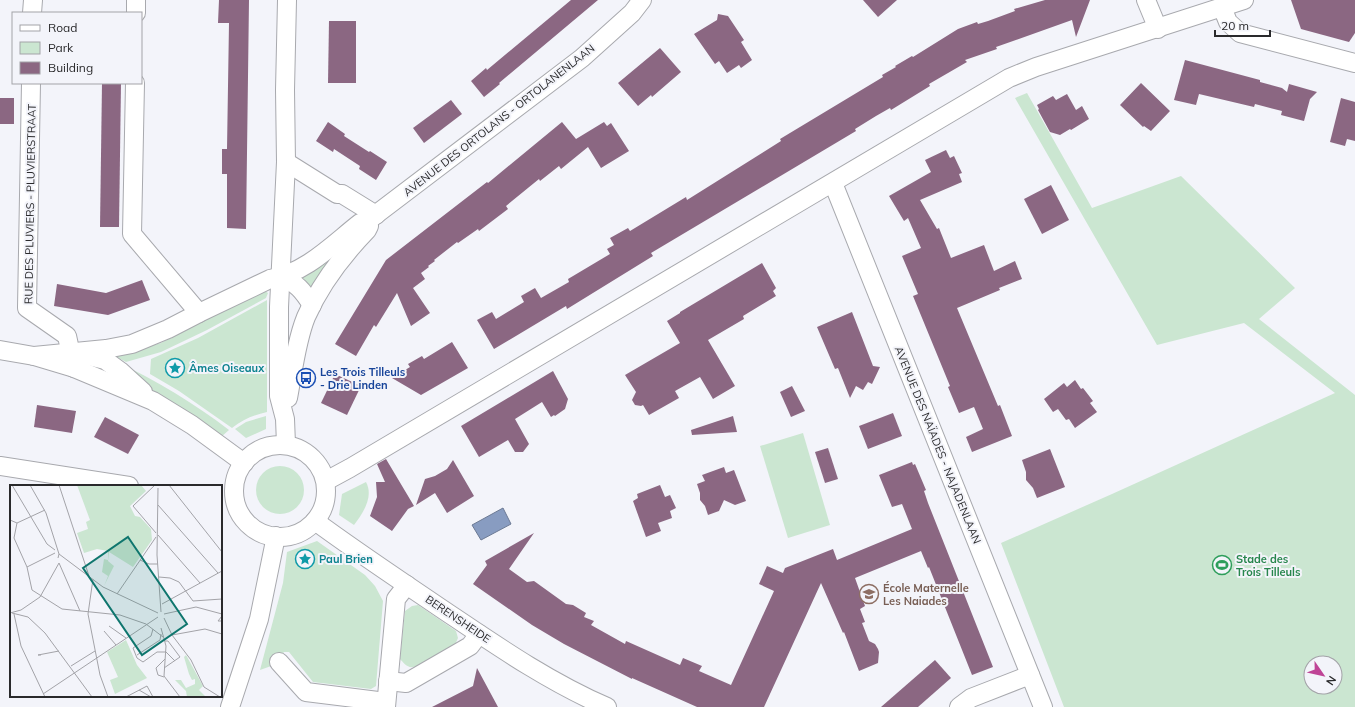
<svg xmlns="http://www.w3.org/2000/svg" width="1355" height="707" font-family="Mulish,sans-serif">
	<style>
		.green { fill: #cbe6d1; fill-rule: evenodd }
		.water { fill: #889cc1; stroke: #6c7a94 }
		.building { fill: #8b6782 }
		.lines { fill: none; stroke-linecap: round; stroke-linejoin: round }
		.minor-casing { stroke: #a8a9ae; stroke-width: 20 }
		.minor { stroke: #fff; stroke-width: 18 }
		.labels { text-anchor: middle; stroke-width: 4; stroke-linejoin: round; paint-order: stroke }
		.street-label { font-size: 11px; fill: #2a2a2c; stroke: #f3f4fa }
		.culture-label { font-size: 11px; font-weight: bold; fill: #0d838f; stroke: #f3f4fa; text-anchor: start }
		.transit-label { font-size: 11px; font-weight: bold; fill: #164399; stroke: #f3f4fa; text-anchor: start }
		.leisure-label { font-size: 11px; font-weight: bold; fill: #27864d; stroke: #f3f4fa; text-anchor: start }
		.education-label { font-size: 11px; font-weight: bold; fill: #785e54; stroke: #f3f4fa; text-anchor: start }
		.inset-road { fill: none; stroke: #a3a3a8; stroke-width: 1 }
		.view { fill: #0f766e; fill-opacity: 0.15; stroke: #0f766e; stroke-width: 2 }
		.inset-edge { fill: none; stroke: #2a2a2c; stroke-width: 2 }
	</style>
	<rect width="100%" height="100%" fill="#f3f4fa"/>
	<!-- green -->
	<g class="green">
		<path d="M 1027,93 L 1092,208 L 1181,176 L 1295,288 L 1259,319 L 1355,395 L 1355,707 L 1064,707 L 1001,543 L 1112,494 L 1335,393 L 1244,323 L 1157,345 L 1015,98 ZM 1311,663 L 1335,663 L 1335,687 L 1311,687 Z"/>
		<polygon points="331,258 312,296 302,280 303,275 325,260"/>
		<polygon points="265,291 268,293 266,298 207,330 161,352 126,362 115,356 161,343 257,293"/>
		<path d="M 267,300 L 267,412 C 254,415 243,419 232,428 L 179,391 L 150,374 L 151,359 L 198,338 Z"/>
		<path d="M 117,362 C 157,381 194,403 229,430 L 221,437 L 174,404 L 137,382 Z"/>
		<polygon points="266,416 266,429 246,438 235,429 246,422"/>
		<polygon points="803,433 830,525 788,538 760,446"/>
		<circle cx="280" cy="490" r="24"/>
		<path d="M 366,482 C 374,497 363,513 354,525 L 339,515 L 342,494 Z"/>
		<polygon points="317,541 365,575 375,586 383,601 376,686 371,689 313,682 289,652 284,652 274,665 260,670 283,583 287,552"/>
		<path d="M 418,605 L 456,631 L 458,638 L 454,647 C 445,652 422,667 413,667 C 407,668 404,663 400,659 L 405,611 L 412,606 Z"/>
	</g>
	<!-- water -->
	<polygon class="water" points="503,508 511,524 481,540 472,525"/>
	<!-- building -->
	<g class="building">
		<polygon points="219,0 249,0 246,229 227,228 227,174 222,174 222,149 227,149 229,23 218,23"/>
		<polygon points="571,0 598,0 499,83 500,84 484,97 471,81 486,68 487,70"/>
		<polygon points="863,0 897,0 878,17"/>
		<polygon points="1045,0 1090,0 1076,37 1072,20 996,47 997,49 965,60 967,62 929,84 930,86 891,110 890,108 876,116 855,129 856,131 651,253 653,256 567,309 566,306 494,349 477,320 492,312 496,319 524,302 521,296 535,288 541,298 569,282 568,279 610,254 607,249 614,245 610,238 628,228 630,231 686,197 687,200 781,141 780,139 883,77 882,75 896,67 895,66 912,56 913,57 958,29 977,22 978,24 988,21 1015,11 1014,9"/>
		<polygon points="1291,0 1355,0 1355,33 1349,42 1301,29"/>
		<polygon points="718,14 728,16 744,40 741,42 752,60 741,68 739,65 727,73 719,61 715,64 694,34 717,20"/>
		<polygon points="329,21 356,21 356,83 328,83"/>
		<polygon points="660,48 681,72 652,97 651,95 638,106 618,83"/>
		<polygon points="1185,60 1260,80 1260,82 1282,88 1287,92 1289,84 1317,92 1310,99 1304,121 1281,115 1282,111 1255,104 1254,107 1199,94 1196,105 1174,100"/>
		<polygon points="102,83 121,83 119,227 100,227"/>
		<polygon points="1141,83 1170,111 1151,131 1144,126 1143,127 1120,105"/>
		<polygon points="1067,94 1076,110 1082,106 1089,119 1071,130 1070,129 1060,135 1050,132 1038,110 1039,109 1037,105 1053,96 1056,100"/>
		<rect x="0" y="98" width="14" height="26"/>
		<polygon points="1341,98 1355,102 1355,141 1347,139 1345,146 1330,142"/>
		<polygon points="451,100 462,114 424,143 413,128"/>
		<polygon points="328,122 345,134 344,136 369,152 370,151 387,162 376,180 359,169 360,166 334,149 333,152 316,141"/>
		<polygon points="562,122 576,139 604,122 607,126 611,123 629,151 601,168 588,147 561,169 559,166 540,181 539,179 506,206 508,209 479,231 478,229 458,243 457,242 434,260 435,261 428,266 429,267 421,273 425,279 413,288 430,313 411,326 397,293 376,327 374,325 356,356 335,344 386,260 487,182 488,183"/>
		<polygon points="946,150 950,158 954,156 962,173 959,174 962,182 920,200 937,229 939,228 951,258 984,245 994,271 1015,261 1022,279 999,288 1000,290 957,308 998,406 1000,405 1012,436 972,452 966,437 983,429 974,407 959,413 948,387 950,386 913,296 918,294 902,256 921,248 908,218 904,221 889,196 931,172 925,160"/>
		<polygon points="1051,185 1069,220 1042,234 1024,199"/>
		<polygon points="762,263 776,288 773,291 776,296 743,316 744,319 708,340 735,386 713,399 700,377 675,391 679,398 649,415 643,405 641,406 635,405 632,400 636,392 625,375 680,343 667,321 680,313 680,312"/>
		<polygon points="142,280 150,300 108,315 54,306 57,284 106,293"/>
		<polygon points="852,312 873,366 880,367 872,384 868,382 863,390 856,386 850,398 838,368 835,369 817,327"/>
		<polygon points="452,342 468,368 421,395 392,378 410,367 408,364 422,356 424,359"/>
		<polygon points="553,371 568,399 565,409 555,416 554,415 551,417 542,402 515,419 529,444 523,452 515,452 508,440 479,457 461,426"/>
		<polygon points="335,374 361,386 347,415 321,403"/>
		<polygon points="1075,380 1081,389 1083,388 1093,401 1090,403 1097,412 1075,428 1069,419 1066,420 1058,409 1053,412 1044,399 1064,383 1067,387"/>
		<polygon points="792,386 805,411 791,417 780,392"/>
		<polygon points="37,405 76,411 72,433 34,427"/>
		<polygon points="893,413 902,436 868,449 859,426"/>
		<polygon points="733,416 737,432 692,435 691,430"/>
		<polygon points="105,417 139,435 128,454 94,437"/>
		<polygon points="828,448 838,479 825,483 815,452"/>
		<polygon points="1050,449 1065,487 1037,498 1033,488 1026,480 1026,472 1022,460"/>
		<polygon points="386,459 414,506 408,509 392,531 370,516 377,497 376,482 385,482 377,464"/>
		<polygon points="453,460 474,496 447,513 435,493 416,505 425,479 435,476 447,469"/>
		<polygon points="912,462 913,465 915,464 926,490 924,491 928,503 993,667 972,675 929,567 928,568 921,551 855,578 865,606 860,609 865,622 862,623 869,641 875,644 878,649 879,652 878,663 859,671 844,632 843,633 821,583 764,707 697,707 632,678 632,679 564,644 532,625 473,584 487,565 485,561 534,533 509,569 527,582 534,581 566,604 573,605 586,613 584,617 594,621 591,625 625,644 626,641 680,665 683,658 702,666 699,671 731,685 774,591 759,584 767,566 783,573 785,568 833,549 837,560 912,529 902,504 892,507 879,475"/>
		<polygon points="724,467 726,473 734,470 746,501 735,505 724,500 719,511 708,515 705,506 700,500 700,493 697,484 705,481 702,475"/>
		<polygon points="660,485 665,497 670,495 676,508 670,511 672,518 658,523 661,531 646,537 633,501 638,498 637,494"/>
		<polygon points="935,660 951,678 918,707 881,707"/>
		<polygon points="477,668 498,707 432,707 473,686"/>
	</g>
	<g class="lines">
		<defs>
			<g id="minor">
				<polyline points="1146,0 1158,29"/>
				<polyline points="1222,7 1228,22 1240,33 1355,63"/>
				<polyline points="32,13 33,0"/>
				<polyline points="136,13 136,0"/>
				<polyline points="31,83 27,308 67,336 74,368"/>
				<polyline points="135,83 132,234 199,313"/>
				<polyline points="286,162 337,194 342,194 376,215"/>
				<polyline points="833,183 1043,707"/>
				<path d="M 281,277 C 297,283 303,291 312,305"/>
				<polyline points="0,350 34,356 74,368 153,401 192,425 244,463"/>
				<polyline points="85,355 105,360 120,371 143,392"/>
				<path d="M 34,356 L 106,349 L 132,344 L 168,329 L 199,313 L 270,279 C 306,273 333,244 360,223 L 370,219 L 582,58 L 632,13 L 642,0"/>
				<path d="M 288,398 C 293,372 296,342 306,317 C 320,285 343,255 367,230 L 369,226"/>
				<polyline points="286,444 285,419 279,396 279,307 286,162 285,90 287,0"/>
				<circle cx="280" cy="491" r="46"/>
				<polyline points="0,466 129,486"/>
				<polyline points="326,481 350,468 1009,78 1036,67 1244,0"/>
				<path d="M 315,521 C 357,552 401,581 445,611 C 497,646 549,682 607,707"/>
				<polyline points="279,662 306,692 386,702"/>
				<polyline points="388,681 406,683 470,646 479,634"/>
				<polyline points="230,707 259,619 276,536"/>
				<polyline points="386,707 396,599 407,585"/>
				<polyline points="959,707 971,698 1030,675"/>
			</g>
		</defs>
		<!-- minor casing -->
		<use href="#minor" class="minor-casing"/>
		<!-- minor -->
		<use href="#minor" class="minor"/>
	</g>
	<!-- icons -->
	<defs>
		<symbol id="sight-ring" viewBox="-11 -11 22 22"><circle r="9.5" fill="#f3f4fa" stroke="#0f9aa8" stroke-width="1.5"/><path d="M0-6L1.8-2.2L6-1.7L2.9 1.2L3.7 5.4L0 3.3L-3.7 5.4L-2.9 1.2L-6-1.7L-1.8-2.2Z" fill="#0f9aa8"/></symbol>
		<symbol id="bus-ring" viewBox="-11 -11 22 22"><circle r="9.5" fill="#f3f4fa" stroke="#1a4fb4" stroke-width="1.5"/><path d="M-5-6H5V4H4V6H2V4H-2V6H-4V4H-5ZM-3.5-4V0h7V-4ZM-3.5 1.2v1.5H-2V1.2ZM2 1.2v1.5H3.5V1.2Z" fill="#1a4fb4"/></symbol>
		<symbol id="stadium-ring" viewBox="-11 -11 22 22"><circle r="9.5" fill="#f3f4fa" stroke="#2e9e5b" stroke-width="1.5"/><path d="M0-5a6.5 5 0 1 0 0 10a6.5 5 0 1 0 0-10ZM-3.5-1.8h7v3.6h-7Z" fill="#2e9e5b"/></symbol>
		<symbol id="school-ring" viewBox="-11 -11 22 22"><circle r="9.5" fill="#f3f4fa" stroke="#8d6e63" stroke-width="1.5"/><path d="M0-5L7-2L0 1L-7-2ZM-4 1L0 2.5L4 1V4Q0 6-4 4Z" fill="#8d6e63"/></symbol>
	</defs>
	<g fill-rule="evenodd">
		<use href="#sight-ring" x="164" y="357" width="22" height="22"/>
		<use href="#bus-ring" x="295" y="367" width="22" height="22"/>
		<use href="#sight-ring" x="294" y="548" width="22" height="22"/>
		<use href="#stadium-ring" x="1211" y="554" width="22" height="22"/>
		<use href="#school-ring" x="858" y="583" width="22" height="22"/>
	</g>
	<g class="labels">
		<!-- street labels -->
		<g class="street-label">
			<text transform="translate(499 120) rotate(-38)" y="4">AVENUE DES ORTOLANS - ORTOLANENLAAN</text>
			<text transform="translate(30 204) rotate(-89)" y="4">RUE DES PLUVIERS - PLUVIERSTRAAT</text>
			<text transform="translate(938 445) rotate(68)" y="4">AVENUE DES NAÏADES - NAJADENLAAN</text>
			<text transform="translate(458 619) rotate(34)" y="4">BERENSHEIDE</text>
		</g>
		<!-- culture labels -->
		<g class="culture-label">
			<text x="189" y="372">Âmes Oiseaux</text>
			<text x="319" y="563">Paul Brien</text>
		</g>
		<!-- transit labels -->
		<g class="transit-label">
			<text x="320" y="376">Les Trois Tilleuls<tspan x="320" dy="13">- Drie Linden</tspan></text>
		</g>
		<!-- leisure labels -->
		<g class="leisure-label">
			<text x="1236" y="563">Stade des<tspan x="1236" dy="13">Trois Tilleuls</tspan></text>
		</g>
		<!-- education labels -->
		<g class="education-label">
			<text x="883" y="592">École Maternelle<tspan x="883" dy="13">Les Naiades</tspan></text>
		</g>
	</g>
	<!-- overview -->
	<g transform="translate(10 485)">
		<rect width="212" height="212" fill="#f3f4fa"/>
		<path d="M 67,0 L 131,0 L 136,6 L 120,21 L 125,31 L 130,32 L 141,44 L 142,55 L 123,82 L 99,67 L 98,76 L 104,81 L 94,101 L 98,91 L 92,87 L 94,74 L 98,75 L 98,66 L 87,64 L 74,68 L 67,48 L 78,44 L 76,37 L 80,35 ZM 116,155 L 127,180 L 137,193 L 105,209 L 100,195 L 108,192 L 97,167 ZM 176,170 L 193,201 L 189,205 L 196,212 L 177,212 L 176,206 L 165,195 L 171,195 L 176,203 L 185,199 L 185,194 L 182,195 L 179,189 L 174,172 Z" fill="#cbe6d1"/>
		<path class="inset-road" d="M 2,0 L 37,59 L 45,65M 20,0 L 36,28 L 49,69 L 48,73M 49,0 L 79,91M 145,0 L 123,21 L 146,48M 159,0 L 212,67M 148,3 L 147,70 L 151,127M 148,20 L 208,88M 0,35 L 7,38 L 35,25M 7,38 L 4,53 L 17,82 L 22,105 L 52,124 L 110,130 L 136,139 L 153,152M 148,50 L 190,98M 49,69 L 93,102 L 148,128M 130,75 L 139,79 L 148,79M 49,78 L 70,126M 17,82 L 45,68M 149,92 L 160,93 L 169,97 L 183,116 L 212,114M 83,94 L 78,129 L 90,190 L 98,212M 107,109 L 146,52M 152,119 L 212,86M 0,128 L 11,125 L 30,112 L 49,78M 2,128 L 18,132 L 35,148 L 82,212M 4,129 L 11,161 L 35,212M 154,129 L 186,122 L 212,129M 154,133 L 162,150 L 181,175 L 194,202 L 210,212M 212,133 L 212,136 L 208,136 L 212,131M 99,141 L 116,153M 151,143 L 156,161 L 154,191 L 170,212M 143,144 L 141,151 L 123,163 L 127,173 L 133,177 L 147,167 L 155,167M 94,146 L 106,160M 162,150 L 195,144 L 212,149M 155,166 L 165,176M 31,170 L 28,170 L 49,166M 127,170 L 150,155 L 151,149M 61,181 L 85,166M 154,183 L 170,172 L 158,156 L 155,156M 154,192 L 148,190 L 146,183 L 155,174M 129,205 L 141,212M 33,209 L 148,132M 116,212 L 137,201 L 143,212"/>
		<path class="view" d="M 118,52 L 177,139 L 132,170 L 73,83 Z"/>
		<rect width="212" height="212" class="inset-edge"/>
	</g>
	<!-- legend -->
	<rect x="12" y="12" width="130" height="72" fill="#f3f4fa" stroke="#a3a3a8"/>
	<rect x="20" y="25" width="20" height="6" fill="#ffffff" stroke="#a3a3a8"/>
	<text x="48" y="32" font-size="12" fill="#2a2a2c">Road</text>
	<rect x="20" y="42" width="20" height="12" fill="#cbe6d1" stroke="#a3a3a8"/>
	<text x="48" y="52" font-size="12" fill="#2a2a2c">Park</text>
	<rect x="20" y="62" width="20" height="12" fill="#8b6782" stroke="#a3a3a8"/>
	<text x="48" y="72" font-size="12" fill="#2a2a2c">Building</text>
	<!-- north arrow -->
	<g transform="translate(1323 675) rotate(124)"><circle r="19" fill="#f3f4fa" stroke="#a3a3a8"/>
	<path d="M0-3L7 15L0 10L-7 15Z" fill="#bf4496"/>
	<text y="-6" font-size="11" font-weight="bold" text-anchor="middle" fill="#2a2a2c">N</text>
	</g>
	<!-- scale -->
	<path d="M1215 30v6h55v-6" fill="none" stroke="#2a2a2c" stroke-width="2"/>
	<text x="1221" y="30" font-size="12" fill="#2a2a2c" stroke="#f3f4fa" stroke-width="3" paint-order="stroke">20 m</text>
</svg>
